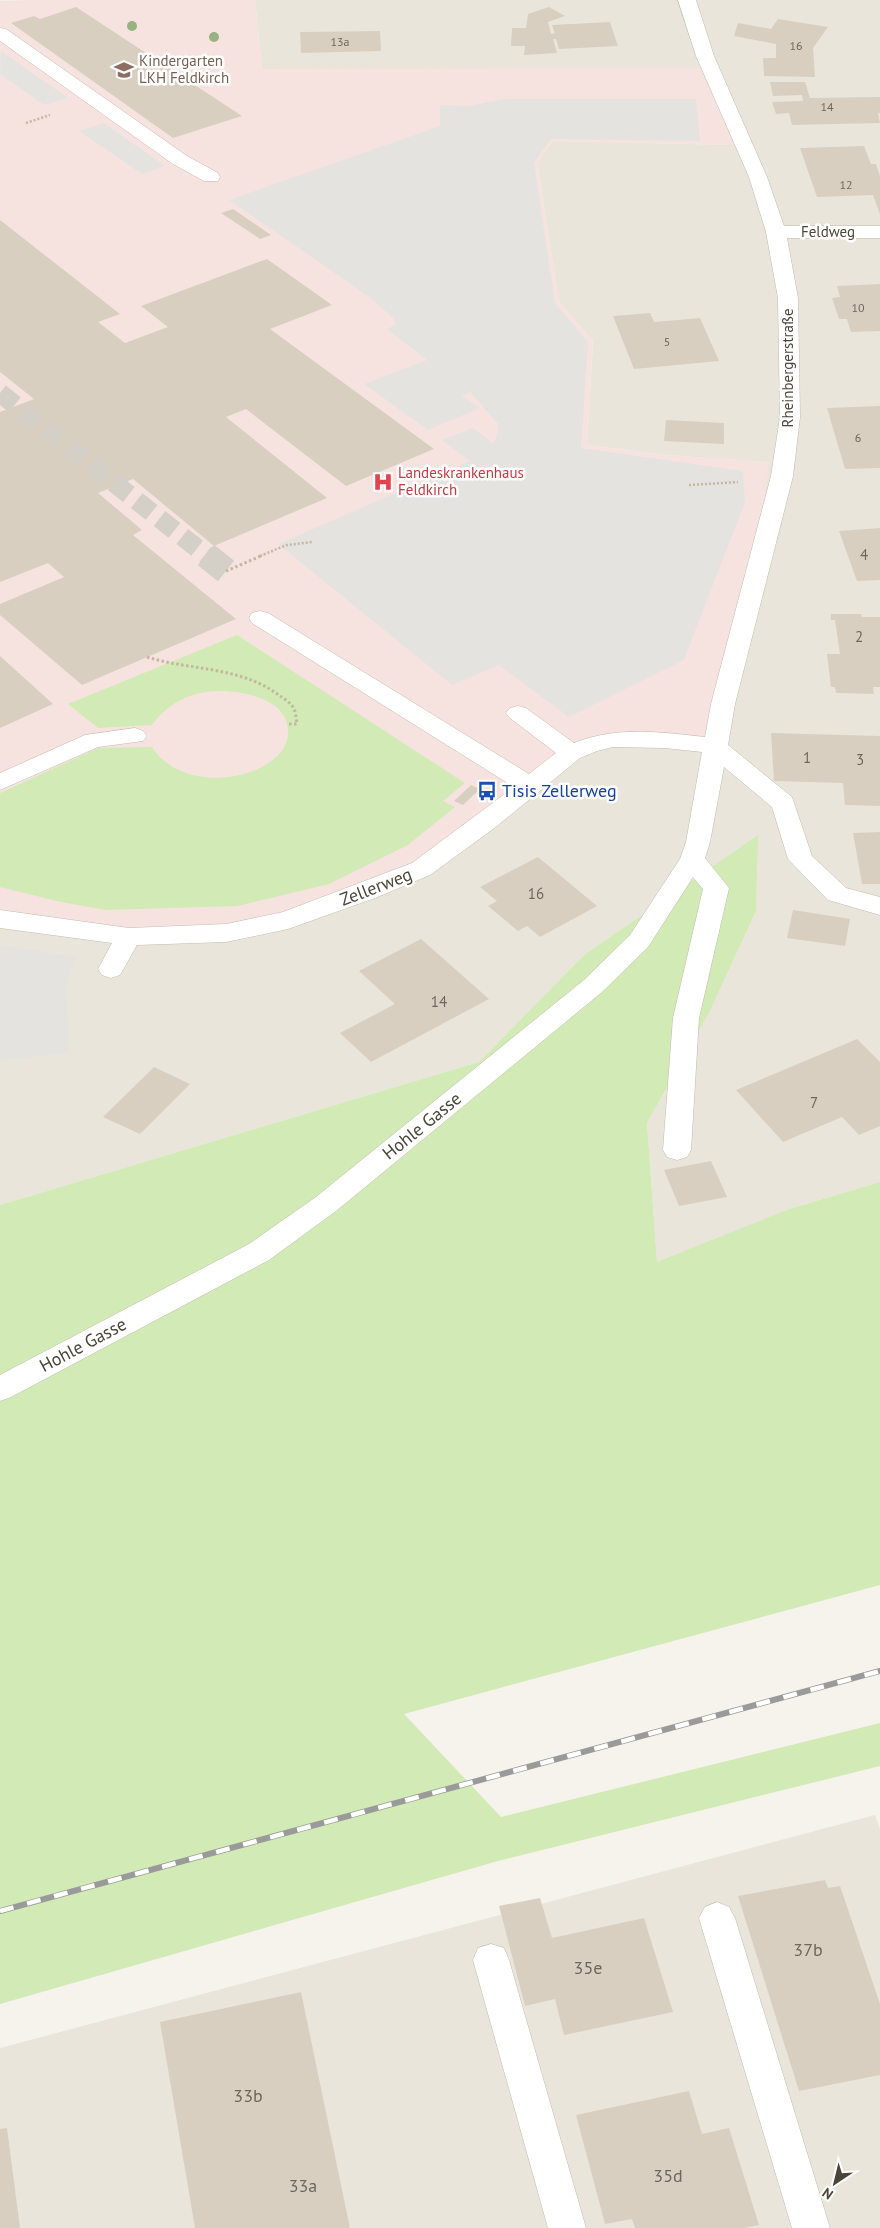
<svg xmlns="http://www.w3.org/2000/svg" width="880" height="2228" font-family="'PT Sans',sans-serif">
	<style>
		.residential { fill: #eae5da }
		.medical { fill: #f6e3e0 }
		.green { fill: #d2eab5 }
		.parking { fill: #e5e3e0 }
		.building { fill: #d8cfc1 }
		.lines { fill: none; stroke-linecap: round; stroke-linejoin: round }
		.minor-tunnel-far1 { stroke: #d4d0c8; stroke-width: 19; stroke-dasharray: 19 10; stroke-linecap: butt }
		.minor-tunnel { stroke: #d4d0c8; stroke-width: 26; stroke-dasharray: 26 12; stroke-linecap: butt }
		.minor-casing { stroke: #c2bbae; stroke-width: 1 }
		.path-far1 { stroke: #c4b79f; stroke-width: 2.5; stroke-dasharray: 2 2; stroke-linecap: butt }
		.path { stroke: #c4b79f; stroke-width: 3; stroke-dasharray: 2.5 2.5; stroke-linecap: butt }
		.minor { fill: #fff; fill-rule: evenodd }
		.rail-casing { stroke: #9a9a9a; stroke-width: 6 }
		.rail { stroke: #fff; stroke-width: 4.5; stroke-dasharray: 14; stroke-linecap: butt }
		.tree { fill: #97b381 }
		.labels { text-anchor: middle; stroke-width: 5; stroke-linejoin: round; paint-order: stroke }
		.far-number-label { font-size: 12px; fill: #6e675b }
		.far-education-label { font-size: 15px; fill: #785e54; stroke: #fff; text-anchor: start }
		.far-street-label { font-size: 15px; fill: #4b4439; stroke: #fff }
		.far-health-label { font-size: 15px; fill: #be3a42; stroke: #fff; text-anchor: start }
		.number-label { font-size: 15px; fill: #6e675b }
		.transit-label { font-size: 18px; fill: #164399; stroke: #fff; text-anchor: start }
		.street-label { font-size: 18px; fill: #4b4439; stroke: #fff }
		.near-number-label { font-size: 18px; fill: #6e675b }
	</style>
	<rect width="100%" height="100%" fill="#f6f3ec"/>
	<!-- residential -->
	<g class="residential">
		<polygon points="255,0 880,0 880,1182 789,1209 657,1263 647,1123 710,1011 756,911 757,836 584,955 479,1062 0,1205 0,917 588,744 711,743 764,502 768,462 666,455 587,445 593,341 559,302 537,162 553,141 739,145 383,70 262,69"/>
		<polygon points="875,1815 880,1829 880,2228 0,2228 0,2048"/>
	</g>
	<!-- medical -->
	<polygon class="medical" points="31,0 255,0 262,69 704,68 739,145 553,141 537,163 559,302 593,341 587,445 666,455 769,462 764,502 711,744 588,744 420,867 287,918 130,935 0,917 0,1"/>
	<!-- green -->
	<g class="green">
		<path d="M 237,635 L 465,783 L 443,801 L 455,807 L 408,845 L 329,884 L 237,906 L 106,910 L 61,902 L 0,887 L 0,793 L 98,748 L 152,747 C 176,786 243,786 275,758 C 283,752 288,742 288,732 C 289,701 248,692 224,691 C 195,690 169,701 152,725 L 98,728 L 68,704 Z"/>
		<polygon points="758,835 756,911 710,1011 647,1123 657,1262 789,1209 880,1182 880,1585 404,1714 501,1817 880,1723 880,1766 498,1861 0,2004 0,1205 479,1062 584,955"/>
	</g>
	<!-- parking -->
	<g class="parking">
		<polygon points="1,51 68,98 44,105 0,74"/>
		<polygon points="505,99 696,99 700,141 551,139 534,163 555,303 588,342 581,448 743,471 745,502 684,660 569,717 499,665 452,685 278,544 470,461 442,440 473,428 493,443 497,436 498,424 470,392 462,396 480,408 428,430 364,384 427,360 387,329 395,325 393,318 368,296 229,200 440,126 440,105 468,106"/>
		<polygon points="104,123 165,166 142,174 79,131"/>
		<polygon points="0,945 75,957 66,985 69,1053 0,1060"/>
	</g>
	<!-- building -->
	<g class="building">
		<polygon points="76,7 242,116 173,138 11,23 34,16 40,19"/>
		<polygon points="549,7 565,16 548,22 551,34 555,33 552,25 610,22 618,46 559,49 556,39 553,39 557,53 524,55 525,46 511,46 512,28 526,28 528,14"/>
		<polygon points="778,19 828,27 813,48 815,77 764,76 763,58 776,58 776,44 734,36 738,23 771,29"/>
		<polygon points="380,31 381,51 301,53 300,32"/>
		<polygon points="770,82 805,82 810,98 880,97 880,113 878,113 880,123 792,125 789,113 776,114 772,102 803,101 802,95 773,96"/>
		<polygon points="864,146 871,164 876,164 880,176 880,214 873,195 817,197 800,148"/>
		<polygon points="233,209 271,235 260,239 221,213"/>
		<polygon points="0,220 120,314 98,322 125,343 168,327 141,306 267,259 332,305 270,329 434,449 346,486 246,409 226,417 327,498 214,546 133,479 98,493 142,530 133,535 236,619 82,685 0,615 0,604 64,577 48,563 0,582 0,412 34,399 0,372"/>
		<polygon points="880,284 880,331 851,332 847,319 839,319 832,298 840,297 837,286"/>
		<polygon points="650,313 654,322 700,318 719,361 634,369 613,316"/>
		<polygon points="880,406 880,468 845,469 827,408"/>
		<polygon points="666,420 724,423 724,444 664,441"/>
		<polygon points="880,528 880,580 857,581 839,531"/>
		<polygon points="831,614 861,614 862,617 880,617 880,687 873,687 874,694 836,693 835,687 831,687 827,654 840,654 835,620 831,620"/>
		<polygon points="0,656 53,704 0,728"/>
		<polygon points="771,733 880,736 880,806 845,805 843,783 774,781"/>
		<polygon points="471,785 480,789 463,805 454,801"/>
		<polygon points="880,832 880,884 862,884 853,833"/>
		<polygon points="538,857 597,906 540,937 527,926 518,931 488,906 497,901 480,887"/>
		<polygon points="793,910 850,919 845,946 787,938"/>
		<polygon points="421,939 489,999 371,1062 340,1033 395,1004 359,971"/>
		<polygon points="857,1039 880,1062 880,1126 859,1135 842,1117 783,1142 736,1090"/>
		<polygon points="154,1067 190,1084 140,1134 103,1117"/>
		<polygon points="711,1161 727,1197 679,1206 664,1170"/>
		<polygon points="825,1880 828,1888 840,1886 880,2004 880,2075 799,2091 738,1896"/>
		<polygon points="540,1898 552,1938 644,1918 673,2012 564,2035 555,1999 525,2006 499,1906"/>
		<polygon points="301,1992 350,2228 195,2228 160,2022"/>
		<polygon points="689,2091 702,2134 729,2128 759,2225 744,2228 635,2228 632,2219 605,2224 576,2115"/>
		<polygon points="7,2128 20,2228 0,2228 0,2129"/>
	</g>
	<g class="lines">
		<!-- minor-tunnel-far1 -->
		<polyline class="minor-tunnel-far1" points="0,393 207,556"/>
		<!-- minor-tunnel -->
		<polyline class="minor-tunnel" points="206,555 226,571"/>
		<defs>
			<g id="minor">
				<path d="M 678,0 L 696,0 L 714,56 L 767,177 L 784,226 L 880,226 L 880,238 L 787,238 L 798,298 L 800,417 L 793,476 L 735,704 L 728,745 L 792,797 L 812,856 L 846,888 L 880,897 L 880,915 L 828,900 L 788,859 L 772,807 L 724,767 L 710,842 L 705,858 L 729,888 L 699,1018 L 691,1150 L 687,1157 L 677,1160 L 667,1157 L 663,1150 L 673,1018 L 703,889 L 693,877 L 648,947 L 602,992 L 336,1211 L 269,1260 L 11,1397 L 0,1401 L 0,1375 L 249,1244 L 316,1197 L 584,980 L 630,935 L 680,859 L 686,842 L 702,752 L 665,748 L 613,747 L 597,751 L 580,758 L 497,826 L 430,875 L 375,898 L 288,929 L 226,942 L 137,945 L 120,975 L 111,978 L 102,975 L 98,969 L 112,943 L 0,928 L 0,910 L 129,928 L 226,924 L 283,912 L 412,863 L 514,787 L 252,623 L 249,618 L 252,613 L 260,611 L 268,613 L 529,774 L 556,753 L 510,718 L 506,713 L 510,708 L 518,706 L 526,708 L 574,743 C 616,726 661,732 705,737 L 711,704 L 771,476 L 780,417 L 778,298 L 766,232 L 749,177 L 696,56 Z"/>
				<polygon points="0,28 6,29 187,156 218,173 220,177 218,181 204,181 173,164 0,41"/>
				<polygon points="135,728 143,731 147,736 143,741 98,747 0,790 0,773 85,735"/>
				<polygon points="717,1902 729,1907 735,1918 830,2228 792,2228 699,1918 705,1907"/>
				<polygon points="491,1944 504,1948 509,1960 586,2228 548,2228 473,1960 478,1948"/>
			</g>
		</defs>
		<!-- minor casing -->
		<use href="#minor" class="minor-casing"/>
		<!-- path-far1 -->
		<g class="path-far1">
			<polyline points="26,123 50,115"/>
			<polyline points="689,485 738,482"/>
			<polyline points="260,556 287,545 312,542"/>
		</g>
		<!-- path -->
		<g class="path">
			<polyline points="226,571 263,555"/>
			<path d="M 147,657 C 192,671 241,666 280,696 C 285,699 291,703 294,709 C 296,713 296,719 297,724 L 288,724"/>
		</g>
		<!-- minor -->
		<use href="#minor" class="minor"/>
		<defs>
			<polyline id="rail" points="0,1911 880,1671"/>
		</defs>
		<!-- rail casing -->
		<use href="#rail" class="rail-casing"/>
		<!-- rail -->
		<use href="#rail" class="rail"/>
	</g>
	<!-- trees -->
	<g class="tree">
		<circle cx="132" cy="26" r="5"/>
		<circle cx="214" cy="37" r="5"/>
	</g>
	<!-- icons -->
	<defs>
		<symbol id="school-bare" viewBox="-9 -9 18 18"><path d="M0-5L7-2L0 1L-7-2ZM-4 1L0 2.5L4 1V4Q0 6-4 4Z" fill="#8d6e63" stroke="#fff" stroke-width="2.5" paint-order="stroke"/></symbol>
		<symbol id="hospital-bare" viewBox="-9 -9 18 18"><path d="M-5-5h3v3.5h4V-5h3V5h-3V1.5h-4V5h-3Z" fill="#e0444e" stroke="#fff" stroke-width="2.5" paint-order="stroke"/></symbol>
		<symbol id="bus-bare" viewBox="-9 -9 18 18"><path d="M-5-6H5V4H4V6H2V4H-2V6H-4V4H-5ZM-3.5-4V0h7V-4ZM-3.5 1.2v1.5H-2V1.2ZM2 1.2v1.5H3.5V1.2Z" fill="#1a4fb4" stroke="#fff" stroke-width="2.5" paint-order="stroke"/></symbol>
	</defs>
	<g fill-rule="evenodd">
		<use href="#school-bare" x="110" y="56" width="28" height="28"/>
		<use href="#hospital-bare" x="369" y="468" width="28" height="28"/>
		<use href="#bus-bare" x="473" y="777" width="28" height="28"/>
	</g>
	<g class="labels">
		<!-- far-number labels -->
		<g class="far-number-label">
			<text x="340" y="46">13a</text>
			<text x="796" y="50">16</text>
			<text x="827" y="111">14</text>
			<text x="846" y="189">12</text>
			<text x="858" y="312">10</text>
			<text x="667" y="346">5</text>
			<text x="858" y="442">6</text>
		</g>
		<!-- far-education labels -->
		<g class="far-education-label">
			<text x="139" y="66">Kindergarten<tspan x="139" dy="17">LKH Feldkirch</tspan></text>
		</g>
		<!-- far-street labels -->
		<g class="far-street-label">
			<text x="828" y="237">Feldweg</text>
			<text transform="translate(788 368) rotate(-90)" y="5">Rheinbergerstraße</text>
		</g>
		<!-- far-health labels -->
		<g class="far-health-label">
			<text x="398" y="478">Landeskrankenhaus<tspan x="398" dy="17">Feldkirch</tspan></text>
		</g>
		<!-- number labels -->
		<g class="number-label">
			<text x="864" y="560">4</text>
			<text x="859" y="642">2</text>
			<text x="807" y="763">1</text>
			<text x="860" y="765">3</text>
			<text x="536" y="899">16</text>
			<text x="439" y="1007">14</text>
			<text x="814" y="1108">7</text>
		</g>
		<!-- transit labels -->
		<g class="transit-label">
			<text x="502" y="797">Tisis Zellerweg</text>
		</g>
		<!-- street labels -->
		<g class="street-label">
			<text transform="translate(376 887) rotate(-21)" y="6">Zellerweg</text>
			<text transform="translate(422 1126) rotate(-39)" y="6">Hohle Gasse</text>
			<text transform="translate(83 1345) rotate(-28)" y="6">Hohle Gasse</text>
		</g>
		<!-- near-number labels -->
		<g class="near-number-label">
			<text x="808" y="1956">37b</text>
			<text x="588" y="1974">35e</text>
			<text x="248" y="2102">33b</text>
			<text x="668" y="2182">35d</text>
			<text x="303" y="2192">33a</text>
		</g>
	</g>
	<!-- north arrow -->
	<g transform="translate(835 2183) rotate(215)" stroke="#ffffff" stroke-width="4" paint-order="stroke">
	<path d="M0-4L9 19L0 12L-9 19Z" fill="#4b4439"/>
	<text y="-8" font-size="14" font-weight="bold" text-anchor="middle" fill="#4b4439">N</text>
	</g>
</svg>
